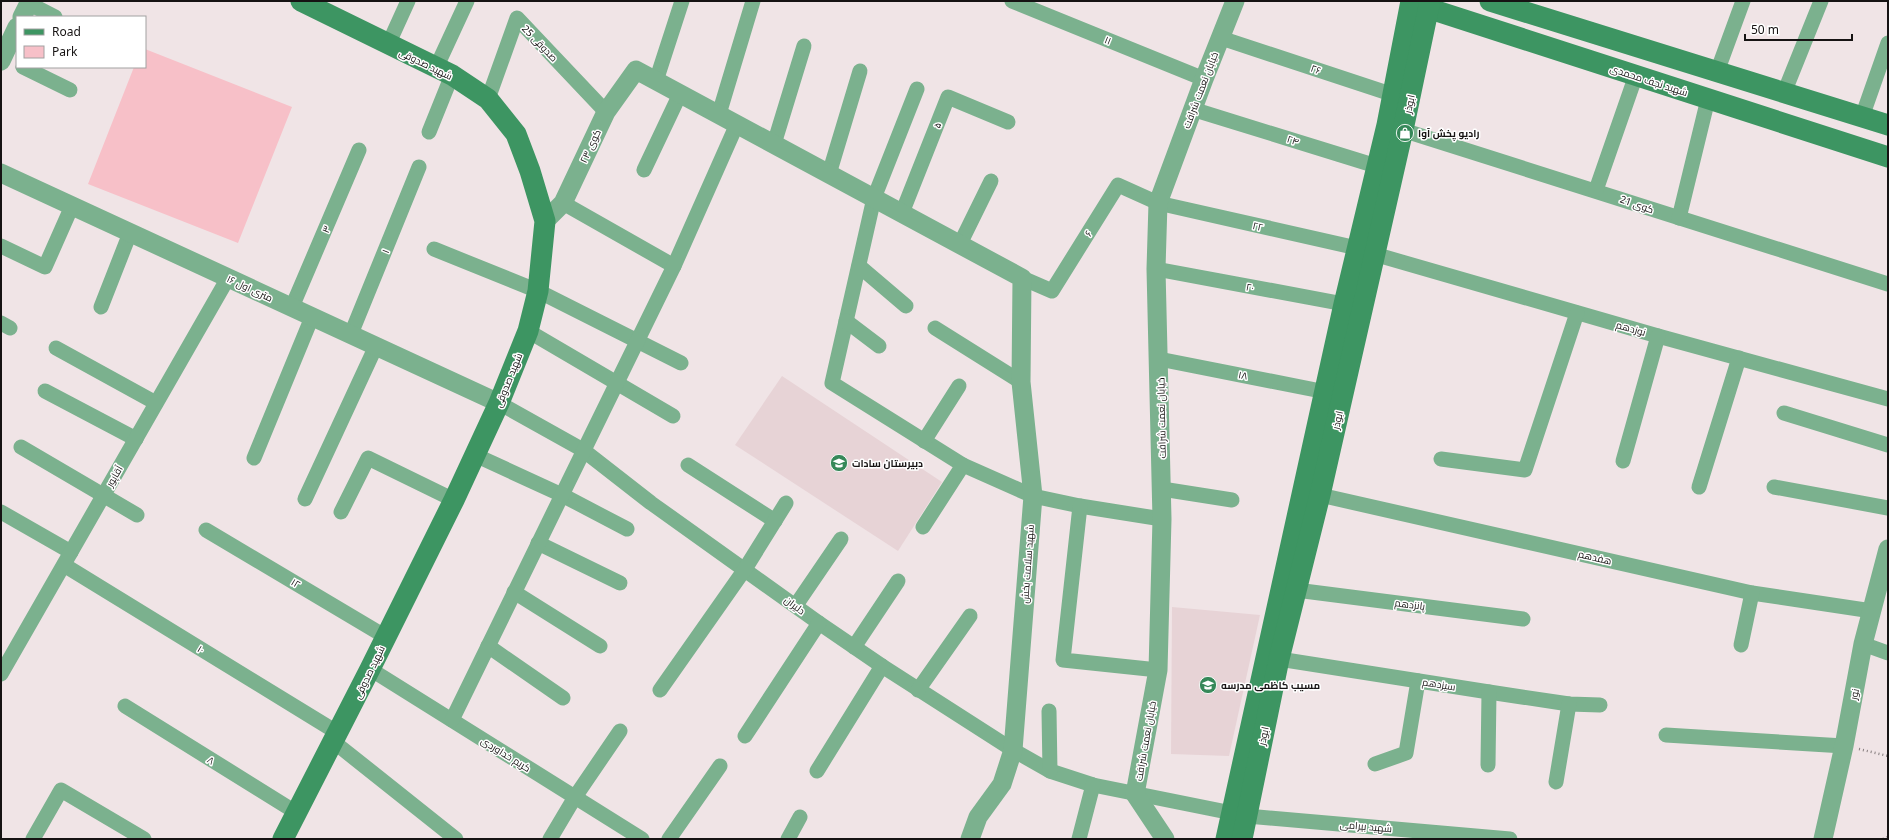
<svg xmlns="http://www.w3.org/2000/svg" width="1889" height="840" font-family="'Noto Sans',Cairo,sans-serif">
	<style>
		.built { fill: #e7d3d6 }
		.green { fill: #f7c0c8 }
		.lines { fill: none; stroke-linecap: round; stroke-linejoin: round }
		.path { stroke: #857d7e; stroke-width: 2.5; stroke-dasharray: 1 3; stroke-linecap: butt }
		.minor { stroke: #7bb18e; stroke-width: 15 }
		.tertiary { stroke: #7bb18e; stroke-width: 19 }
		.secondary { stroke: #3d9562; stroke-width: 21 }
		.labels { text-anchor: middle; stroke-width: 3; stroke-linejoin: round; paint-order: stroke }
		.street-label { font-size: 10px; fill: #161313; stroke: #fff }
		.poi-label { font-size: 10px; font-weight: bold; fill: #161313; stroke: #fff; text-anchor: start }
	</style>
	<rect width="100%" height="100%" fill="#f0e4e6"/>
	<!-- built -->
	<g class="built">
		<polygon points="782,376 942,482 898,551 735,445"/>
		<polygon points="1172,607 1260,615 1229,756 1171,754"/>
	</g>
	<!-- green -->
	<polygon class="green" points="145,49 292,107 238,243 88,184 134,67 145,67"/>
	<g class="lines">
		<!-- path -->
		<g class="path">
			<polyline points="1859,749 1888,756"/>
			<polyline points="1883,839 1888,837"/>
		</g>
		<!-- minor -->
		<g class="minor">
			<polyline points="1012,1 1204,79"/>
			<polyline points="28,3 55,17"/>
			<polyline points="1221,38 1403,98"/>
			<polyline points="388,45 408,1"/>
			<polyline points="23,67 70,90"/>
			<polyline points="436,68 467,1"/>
			<polyline points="1717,72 1743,1"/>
			<polyline points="656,81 682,1"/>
			<polyline points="917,89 874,198 832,383 963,465 1033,496 1080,506 1162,519"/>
			<polyline points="1784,93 1821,1"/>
			<polyline points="488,99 517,18 606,112"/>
			<polyline points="1192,109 1386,169"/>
			<polyline points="719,114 753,1"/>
			<polyline points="1862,117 1888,43"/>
			<polyline points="1393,127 1888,284"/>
			<polyline points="429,132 452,75"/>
			<polyline points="774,144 804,46"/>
			<polyline points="644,170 680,94"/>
			<polyline points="829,174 860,71"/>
			<polyline points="1596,190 1636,75"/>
			<polyline points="563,203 674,266"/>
			<polyline points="902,213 948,97 1008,122"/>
			<polyline points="1679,218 1708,99"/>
			<polyline points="960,244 991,181"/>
			<polyline points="1,246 45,267 72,206"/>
			<polyline points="434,249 538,291 681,363"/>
			<polyline points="1374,254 1658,336 1888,399"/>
			<polyline points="859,266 906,306"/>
			<polyline points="1156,269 1344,304"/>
			<polyline points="1022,278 1052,291 1118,185 1158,203 1357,248"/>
			<polyline points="101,307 130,233"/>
			<polyline points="292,307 359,150"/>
			<polyline points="846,321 879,346"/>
			<polyline points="1,323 10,328"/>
			<polyline points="935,328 1021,382"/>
			<polyline points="528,331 673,416"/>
			<polyline points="351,334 419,167"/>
			<polyline points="56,348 156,403"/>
			<polyline points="1159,359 1326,392"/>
			<polyline points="45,391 136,439"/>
			<polyline points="499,403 583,450 651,503 819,623 882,666 1013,750 1050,771 1093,785 1247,816 1510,839"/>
			<polyline points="1784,413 1888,445"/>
			<polyline points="924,441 959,386"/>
			<polyline points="21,447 137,515"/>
			<polyline points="475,455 562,495 627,529"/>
			<polyline points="254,458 312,317"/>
			<polyline points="1441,459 1525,470 1577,313"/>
			<polyline points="1623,461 1658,336"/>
			<polyline points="688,465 775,521"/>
			<polyline points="1699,487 1739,358"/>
			<polyline points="1774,487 1888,508"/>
			<polyline points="1162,489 1232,500"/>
			<polyline points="1320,495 1752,593 1872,611"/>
			<polyline points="305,499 376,346"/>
			<polyline points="1080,506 1063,660 1158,670"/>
			<polyline points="1,512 71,552"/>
			<polyline points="341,512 368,458 454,500"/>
			<polyline points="923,527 963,465"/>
			<polyline points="206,530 386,637"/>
			<polyline points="538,543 620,583"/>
			<polyline points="64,565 338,733"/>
			<polyline points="1296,590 1523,619"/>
			<polyline points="514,592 600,646"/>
			<polyline points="796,605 841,539"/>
			<polyline points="1863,644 1888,653"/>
			<polyline points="1741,645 1752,593"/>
			<polyline points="488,646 563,698"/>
			<polyline points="854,647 898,581"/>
			<polyline points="1279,659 1489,692 1569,704 1600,705"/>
			<polyline points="370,669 642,839"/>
			<polyline points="1,674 228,278"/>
			<polyline points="660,690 745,569 786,503"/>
			<polyline points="918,690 970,616"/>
			<polyline points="125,706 297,813"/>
			<polyline points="1049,711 1050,771"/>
			<polyline points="452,720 674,266 737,124"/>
			<polyline points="1666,735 1844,746"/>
			<polyline points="745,736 819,623"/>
			<polyline points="334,742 456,839"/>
			<polyline points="1375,764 1406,753 1418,681"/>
			<polyline points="1488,765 1489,692"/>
			<polyline points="817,771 882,666"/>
			<polyline points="1556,782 1569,704"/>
			<polyline points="33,839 61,790 144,839"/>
			<polyline points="550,839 575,797 620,731"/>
			<polyline points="669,839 720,766"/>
			<polyline points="788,839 800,817"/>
			<polyline points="1079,839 1093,785"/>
		</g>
		<!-- tertiary -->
		<g class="tertiary">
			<polyline points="22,17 30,1"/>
			<polyline points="1,61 17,27"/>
			<polyline points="1,173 499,403"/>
			<polyline points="545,221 563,203 606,112 636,70 1022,278 1021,382 1033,496 1013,750 1002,784 978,817 970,839"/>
			<polyline points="1165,839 1135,794 1158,670 1162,519 1156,269 1158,203 1204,79 1235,1"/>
			<polyline points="1823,839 1844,746 1863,644 1888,549"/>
		</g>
		<!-- secondary -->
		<g class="secondary">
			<polyline points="1490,1 1888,125"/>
			<polyline points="1415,4 1888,157"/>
			<polyline points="283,839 370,669 454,500 499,403 528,331 538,291 545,221 530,171 516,134 488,99 452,75 301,1"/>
			<polyline points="1226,839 1344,304 1387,125 1411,1"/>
			<polyline points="1242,839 1279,659 1320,495 1403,130 1430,1"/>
		</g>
	</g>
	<!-- icons -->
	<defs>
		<symbol id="shop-disc" viewBox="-11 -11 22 22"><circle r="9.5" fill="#368859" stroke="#fff"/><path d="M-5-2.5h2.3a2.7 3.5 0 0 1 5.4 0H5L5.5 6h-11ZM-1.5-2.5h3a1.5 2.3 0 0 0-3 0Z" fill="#fff"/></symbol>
		<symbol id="school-disc" viewBox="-11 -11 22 22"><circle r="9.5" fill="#368859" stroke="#fff"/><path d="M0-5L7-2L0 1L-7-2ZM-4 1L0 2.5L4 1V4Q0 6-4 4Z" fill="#fff"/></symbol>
	</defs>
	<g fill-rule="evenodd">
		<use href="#shop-disc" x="1395" y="123" width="20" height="20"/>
		<use href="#school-disc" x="829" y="453" width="20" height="20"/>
		<use href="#school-disc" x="1198" y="675" width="20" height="20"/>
	</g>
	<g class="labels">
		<!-- street labels -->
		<g class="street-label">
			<text transform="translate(1108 40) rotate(22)" y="4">۱۱</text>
			<text transform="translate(540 43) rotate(46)" y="4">صدوقی 25</text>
			<text transform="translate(426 64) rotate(26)" y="4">شهید صدوقی</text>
			<text transform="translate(1316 69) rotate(18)" y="4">۲۶</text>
			<text transform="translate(1649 80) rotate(18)" y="4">شهید نجف محمدی</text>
			<text transform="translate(1200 90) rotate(-69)" y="4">خیابان نعمت شرافت</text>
			<text transform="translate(1409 104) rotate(-78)" y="4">ابوذر</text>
			<text transform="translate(937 125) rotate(-69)" y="4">۵</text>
			<text transform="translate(1293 140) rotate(17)" y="4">۲۴</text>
			<text transform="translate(590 146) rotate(-65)" y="4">کوی ۲۳</text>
			<text transform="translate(1637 204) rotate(19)" y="4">کوی 21</text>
			<text transform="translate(1258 226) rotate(13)" y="4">۲۲</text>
			<text transform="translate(326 229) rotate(-67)" y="4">۳</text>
			<text transform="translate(1088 233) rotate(-58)" y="4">۶</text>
			<text transform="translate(385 251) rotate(-68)" y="4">۱</text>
			<text transform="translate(1250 287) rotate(10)" y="4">۲۰</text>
			<text transform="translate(250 288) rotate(25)" y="4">۱۶ متری اول</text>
			<text transform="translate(1631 328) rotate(16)" y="4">نوزدهم</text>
			<text transform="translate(1243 375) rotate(11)" y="4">۱۸</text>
			<text transform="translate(508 380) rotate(-68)" y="4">شهید صدوقی</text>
			<text transform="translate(1161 418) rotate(-91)" y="4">خیابان نعمت شرافت</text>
			<text transform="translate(1337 420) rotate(-77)" y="4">ابوذر</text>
			<text transform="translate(114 476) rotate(-60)" y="4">آقاپور</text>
			<text transform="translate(1595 557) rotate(13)" y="4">هفدهم</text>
			<text transform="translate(1027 564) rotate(-86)" y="4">شهید سلامت بخش</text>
			<text transform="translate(296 583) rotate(31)" y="4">۱۲</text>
			<text transform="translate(1410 604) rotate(7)" y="4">پانزدهم</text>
			<text transform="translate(795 605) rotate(37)" y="4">دلیران</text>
			<text transform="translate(201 649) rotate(31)" y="4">۱۰</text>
			<text transform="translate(369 672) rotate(-64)" y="4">شهید صدوقی</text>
			<text transform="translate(1439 684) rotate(9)" y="4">سیزدهم</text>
			<text transform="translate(1854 694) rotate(-79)" y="4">نور</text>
			<text transform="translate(1263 736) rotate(-78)" y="4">ابوذر</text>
			<text transform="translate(1145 741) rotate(-80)" y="4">خیابان نعمت شرافت</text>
			<text transform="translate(506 754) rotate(32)" y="4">کریم خداوردی</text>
			<text transform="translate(211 760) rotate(32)" y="4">۸</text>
			<text transform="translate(1366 826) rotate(5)" y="4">شهید بیرامی</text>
		</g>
		<!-- poi labels -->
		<g class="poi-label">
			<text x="1418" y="137">رادیو پخش آوا</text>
			<text x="852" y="467">دبیرستان سادات</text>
			<text x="1221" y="689">مسیب کاظمی مدرسه</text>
		</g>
	</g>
	<!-- border -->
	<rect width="1889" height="840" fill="none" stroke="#161313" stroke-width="4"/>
	<!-- legend -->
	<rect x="16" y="16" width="130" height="52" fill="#ffffff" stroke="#a2a1a1"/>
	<rect x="24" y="29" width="20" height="6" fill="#3d9562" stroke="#a2a1a1"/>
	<text x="52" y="36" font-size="12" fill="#161313">Road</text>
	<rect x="24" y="46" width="20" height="12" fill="#f7c0c8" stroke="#a2a1a1"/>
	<text x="52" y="56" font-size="12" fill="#161313">Park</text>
	<!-- scale -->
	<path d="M1745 34v6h107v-6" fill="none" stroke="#161313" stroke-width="2"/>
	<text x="1751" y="34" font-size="12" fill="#161313" stroke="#ffffff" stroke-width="3" paint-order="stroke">50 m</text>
</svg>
